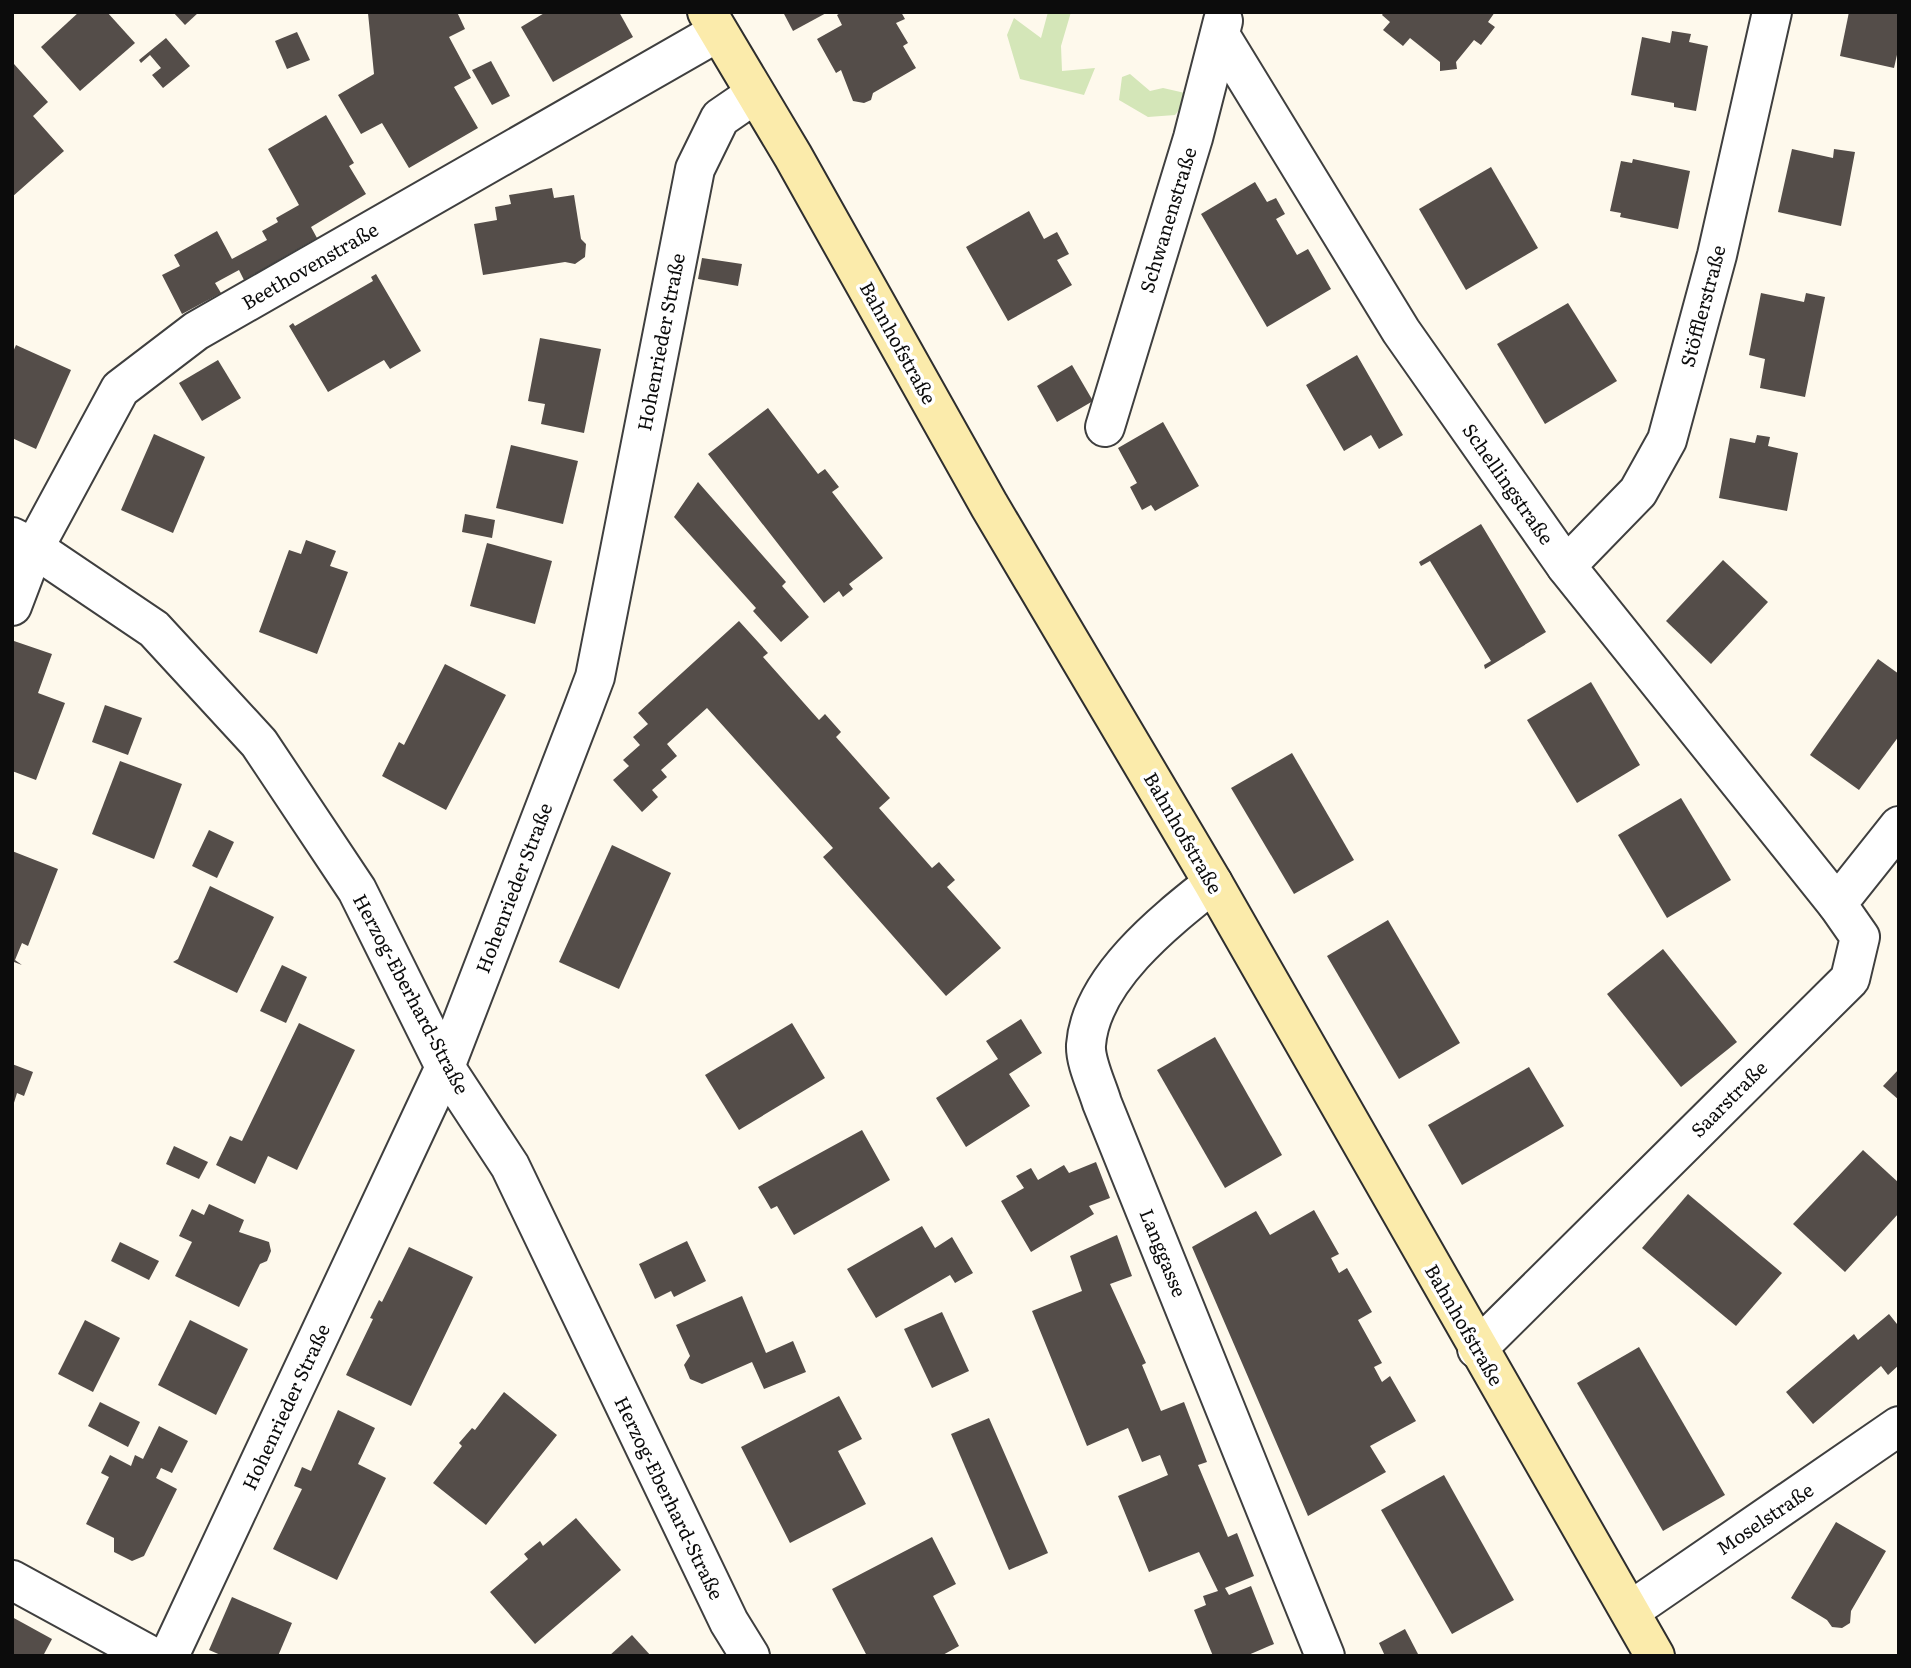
<svg xmlns="http://www.w3.org/2000/svg" width="1911" height="1668" font-family="Literata,serif">
	<style>
		.green { fill: #d4e6b8 }
		.building { fill: #544d49 }
		.lines { fill: none; stroke-linecap: round; stroke-linejoin: round }
		.street-casing { stroke: #3f3f3f; stroke-width: 42 }
		.secondary-casing { stroke: #2e2e2e; stroke-width: 42 }
		.street { stroke: #fff; stroke-width: 38 }
		.secondary { stroke: #fbebab; stroke-width: 38 }
		.labels { text-anchor: middle; stroke-width: 7; stroke-linejoin: round; paint-order: stroke }
		.street-label { font-size: 19px; fill: #0c0c0c; stroke: #fff }
	</style>
	<rect width="100%" height="100%" fill="#fef9ec"/>
	<!-- green -->
	<g class="green">
		<polygon points="1048,12 1071,12 1061,46 1062,71 1095,68 1084,95 1020,79 1007,35 1014,18 1041,38"/>
		<polygon points="1130,74 1150,91 1163,88 1185,93 1183,105 1175,115 1148,117 1119,100 1122,77"/>
	</g>
	<!-- building -->
	<g class="building">
		<polygon points="79,12 107,12 135,43 80,91 41,47"/>
		<polygon points="173,12 199,12 185,25"/>
		<polygon points="457,12 465,29 449,37 471,78 454,87 478,128 409,168 382,123 361,134 338,95 374,74 368,13"/>
		<polygon points="546,12 619,12 633,37 553,82 521,27"/>
		<polygon points="783,12 828,12 793,31"/>
		<polygon points="842,12 901,12 905,19 896,23 908,43 903,46 916,68 873,93 871,100 864,103 853,101 841,70 836,73 817,39 842,25 837,15"/>
		<polygon points="1384,12 1495,12 1488,22 1495,27 1481,45 1474,40 1456,62 1457,69 1440,71 1440,62 1410,38 1403,46 1383,30 1390,22 1382,15"/>
		<polygon points="1849,12 1899,12 1899,46 1894,68 1840,56"/>
		<polygon points="1672,31 1691,34 1689,42 1708,46 1696,111 1674,107 1674,103 1631,95 1642,37 1670,43"/>
		<polygon points="297,32 310,60 287,69 275,41"/>
		<polygon points="166,38 190,66 163,88 152,75 161,68 150,55 141,63 139,60"/>
		<polygon points="491,61 510,96 492,105 472,70"/>
		<polygon points="14,64 48,102 33,116 64,151 12,197"/>
		<polygon points="326,115 354,163 349,166 366,194 311,227 317,238 244,280 239,270 215,283 221,293 182,314 162,275 180,266 174,255 217,231 232,259 267,240 262,231 278,222 276,218 299,205 268,149"/>
		<polygon points="1792,149 1833,158 1834,149 1855,152 1841,226 1778,212"/>
		<polygon points="1633,159 1690,171 1678,229 1620,217 1621,213 1610,211 1621,161 1632,163"/>
		<polygon points="1491,167 1538,248 1466,290 1419,209"/>
		<polygon points="1255,182 1267,202 1276,198 1285,214 1276,219 1297,255 1308,249 1331,289 1267,327 1201,214"/>
		<polygon points="552,188 554,198 574,195 581,239 586,244 585,257 575,264 565,262 483,275 474,224 497,220 495,207 511,204 509,195"/>
		<polygon points="1029,211 1044,239 1057,232 1069,254 1057,260 1072,285 1008,321 966,247"/>
		<polygon points="702,258 742,264 738,286 698,279"/>
		<polygon points="376,274 421,351 390,369 384,360 328,392 289,326 293,323 295,326 373,281 371,277"/>
		<polygon points="1761,293 1804,302 1806,293 1825,297 1805,397 1760,388 1765,359 1749,355"/>
		<polygon points="1568,303 1617,381 1545,424 1497,344"/>
		<polygon points="540,338 601,349 584,433 541,424 545,404 528,401"/>
		<polygon points="16,345 71,370 36,449 12,438 12,354"/>
		<polygon points="1357,355 1403,435 1379,449 1371,435 1344,451 1306,385"/>
		<polygon points="218,360 241,398 202,421 179,383"/>
		<polygon points="1072,365 1093,401 1057,422 1037,386"/>
		<polygon points="768,408 818,474 825,469 839,487 832,492 883,558 849,584 853,589 843,597 839,591 824,603 708,454"/>
		<polygon points="1163,422 1199,486 1155,511 1151,505 1142,510 1130,487 1137,483 1118,448"/>
		<polygon points="154,434 205,457 173,533 121,510"/>
		<polygon points="1757,435 1770,437 1768,446 1798,453 1787,511 1719,498 1730,438 1755,443"/>
		<polygon points="511,445 578,461 563,524 496,508"/>
		<polygon points="698,482 786,582 782,586 809,617 781,642 753,611 756,608 674,517"/>
		<polygon points="465,514 495,520 492,538 462,532"/>
		<polygon points="1481,524 1546,632 1485,669 1484,665 1491,661 1430,561 1421,566 1419,562"/>
		<polygon points="306,540 336,551 330,566 348,572 317,654 259,632 289,550 301,554"/>
		<polygon points="487,543 552,561 535,624 470,606"/>
		<polygon points="1723,560 1768,602 1711,664 1666,621"/>
		<polygon points="739,621 768,653 763,657 819,720 825,714 841,732 836,737 890,798 879,808 932,868 939,862 955,880 947,887 1001,948 946,996 823,857 833,848 707,708 667,744 677,756 661,770 667,777 652,790 658,797 642,812 613,780 629,766 623,760 640,745 633,737 648,724 638,713"/>
		<polygon points="14,641 52,654 38,693 65,703 36,780 12,771"/>
		<polygon points="1878,659 1899,674 1899,736 1859,790 1810,755"/>
		<polygon points="445,664 506,695 446,810 382,776 399,742 404,745"/>
		<polygon points="1591,682 1640,765 1577,803 1527,720"/>
		<polygon points="105,705 142,718 128,755 92,742"/>
		<polygon points="1292,753 1354,860 1294,894 1231,788"/>
		<polygon points="120,761 182,784 154,859 92,834"/>
		<polygon points="1681,798 1731,880 1667,918 1618,835"/>
		<polygon points="209,830 234,842 217,878 192,866"/>
		<polygon points="612,845 671,873 619,989 559,962"/>
		<polygon points="12,851 58,869 28,946 22,943 15,960 22,965 14,962 12,966"/>
		<polygon points="210,886 274,917 237,993 173,962 178,959"/>
		<polygon points="1388,920 1460,1043 1399,1079 1327,956"/>
		<polygon points="1663,949 1737,1042 1681,1087 1607,994"/>
		<polygon points="282,965 307,977 286,1023 260,1011"/>
		<polygon points="1021,1019 1042,1053 1009,1074 1030,1106 966,1147 936,1098 998,1059 986,1041"/>
		<polygon points="299,1023 355,1050 297,1170 268,1156 255,1184 216,1165 230,1136 242,1141"/>
		<polygon points="792,1023 825,1078 739,1130 705,1075"/>
		<polygon points="1215,1037 1282,1155 1225,1188 1157,1070"/>
		<polygon points="12,1064 33,1072 24,1096 17,1093 13,1106"/>
		<polygon points="1529,1067 1564,1126 1462,1185 1428,1125"/>
		<polygon points="1899,1069 1899,1100 1883,1086"/>
		<polygon points="862,1130 890,1180 794,1235 777,1206 771,1209 758,1187"/>
		<polygon points="174,1146 208,1162 199,1179 166,1164"/>
		<polygon points="1863,1150 1899,1183 1899,1213 1845,1272 1793,1224"/>
		<polygon points="1096,1162 1110,1198 1089,1206 1094,1214 1031,1252 1001,1201 1024,1188 1016,1176 1031,1168 1038,1180 1064,1165 1069,1173"/>
		<polygon points="1688,1194 1782,1273 1736,1326 1642,1248"/>
		<polygon points="209,1204 244,1220 239,1232 269,1242 271,1251 267,1261 260,1264 239,1307 175,1276 192,1242 179,1236 192,1209 204,1215"/>
		<polygon points="1314,1210 1339,1254 1331,1258 1339,1273 1347,1268 1372,1312 1358,1320 1382,1363 1374,1367 1382,1382 1390,1376 1416,1421 1370,1446 1386,1472 1308,1516 1192,1247 1256,1211 1270,1235"/>
		<polygon points="922,1226 935,1248 952,1237 973,1273 955,1283 950,1275 876,1318 847,1269"/>
		<polygon points="1117,1235 1132,1276 1110,1284 1146,1363 1142,1365 1161,1411 1184,1402 1207,1462 1198,1465 1228,1537 1237,1533 1254,1576 1225,1588 1229,1595 1251,1586 1274,1644 1246,1656 1213,1656 1194,1610 1206,1605 1203,1596 1218,1591 1199,1552 1149,1572 1118,1496 1168,1475 1160,1455 1142,1462 1128,1428 1087,1446 1032,1311 1082,1291 1070,1256"/>
		<polygon points="687,1241 706,1281 674,1297 671,1291 655,1299 639,1264"/>
		<polygon points="120,1242 159,1261 149,1280 111,1261"/>
		<polygon points="409,1247 473,1277 411,1406 346,1375 373,1319 370,1318 379,1300 382,1302"/>
		<polygon points="742,1296 766,1353 793,1341 806,1372 764,1389 752,1362 702,1384 690,1379 684,1365 690,1356 676,1325"/>
		<polygon points="942,1312 969,1371 932,1388 904,1329"/>
		<polygon points="1889,1314 1897,1324 1899,1322 1899,1365 1888,1375 1881,1366 1813,1424 1786,1392 1854,1334 1858,1340"/>
		<polygon points="85,1320 120,1338 93,1392 58,1374"/>
		<polygon points="190,1320 248,1349 216,1415 158,1385"/>
		<polygon points="1639,1347 1725,1495 1663,1531 1577,1383"/>
		<polygon points="504,1392 557,1435 486,1525 433,1483 462,1446 459,1443 472,1428 475,1430"/>
		<polygon points="839,1396 862,1439 838,1451 866,1504 790,1543 741,1447"/>
		<polygon points="100,1402 140,1422 128,1447 88,1426"/>
		<polygon points="338,1410 375,1428 358,1464 386,1478 337,1580 273,1549 302,1489 294,1486 302,1467 311,1471"/>
		<polygon points="989,1418 1048,1553 1009,1570 951,1434"/>
		<polygon points="159,1426 188,1441 172,1473 161,1468 156,1478 177,1489 144,1556 132,1561 114,1552 114,1538 86,1524 109,1477 101,1473 110,1455 131,1466 135,1455 143,1459"/>
		<polygon points="1444,1475 1514,1600 1452,1634 1381,1510"/>
		<polygon points="576,1518 621,1570 535,1644 490,1592 528,1559 524,1554 540,1541 543,1546"/>
		<polygon points="1836,1522 1886,1551 1851,1611 1850,1623 1842,1628 1832,1627 1827,1620 1791,1598"/>
		<polygon points="932,1537 956,1584 933,1596 959,1646 941,1656 867,1656 832,1589"/>
		<polygon points="232,1597 292,1623 278,1656 223,1656 209,1650"/>
		<polygon points="12,1617 52,1639 43,1656 12,1656"/>
		<polygon points="1405,1629 1418,1654 1385,1656 1379,1643"/>
		<polygon points="632,1635 651,1656 609,1656"/>
	</g>
	<g class="lines">
		<defs>
			<g id="street">
				<polyline points="1220,35 1401,331 1566,566 1837,904"/>
				<polyline points="1105,427 1193,138 1223,21"/>
				<polyline points="12,537 34,548 154,629 259,743 357,890 445,1067 510,1166 729,1622 750,1656"/>
				<polyline points="1566,566 1638,492 1667,440 1717,255 1772,12"/>
				<polyline points="12,606 34,548 120,389 196,331 718,32"/>
				<path d="M 1213,883 C 1165,921 1091,979 1086,1045 C 1085,1062 1097,1086 1102,1103 L 1325,1656"/>
				<polyline points="1477,1349 1850,979 1860,937 1837,904 1899,826"/>
				<polyline points="12,1580 151,1656"/>
				<polyline points="1630,1611 1899,1426"/>
				<polyline points="169,1656 445,1067 583,709 595,677 695,169 720,118 755,94"/>
			</g>
			<polyline id="secondary" points="707,12 793,156 989,505 1213,883 1655,1656"/>
		</defs>
		<!-- street casing -->
		<use href="#street" class="street-casing"/>
		<!-- secondary casing -->
		<use href="#secondary" class="secondary-casing"/>
		<!-- street -->
		<use href="#street" class="street"/>
		<!-- secondary -->
		<use href="#secondary" class="secondary"/>
	</g>
	<g class="labels">
		<!-- street labels -->
		<g class="street-label">
			<text transform="translate(1168 220) rotate(-73)" y="7">Schwanenstraße</text>
			<text transform="translate(310 266) rotate(-30)" y="7">Beethovenstraße</text>
			<text transform="translate(1703 306) rotate(-75)" y="7">Stöfflerstraße</text>
			<text transform="translate(661 342) rotate(-79)" y="7">Hohenrieder Straße</text>
			<text transform="translate(898 343) rotate(61)" y="7">Bahnhofstraße</text>
			<text transform="translate(1508 484) rotate(55)" y="7">Schellingstraße</text>
			<text transform="translate(1183 833) rotate(60)" y="7">Bahnhofstraße</text>
			<text transform="translate(514 888) rotate(-69)" y="7">Hohenrieder Straße</text>
			<text transform="translate(411 994) rotate(62)" y="7">Herzog-Eberhard-Straße</text>
			<text transform="translate(1729 1099) rotate(-45)" y="7">Saarstraße</text>
			<text transform="translate(1163 1253) rotate(68)" y="7">Langgasse</text>
			<text transform="translate(1464 1325) rotate(60)" y="7">Bahnhofstraße</text>
			<text transform="translate(286 1407) rotate(-65)" y="7">Hohenrieder Straße</text>
			<text transform="translate(669 1498) rotate(64)" y="7">Herzog-Eberhard-Straße</text>
			<text transform="translate(1765 1519) rotate(-34)" y="7">Moselstraße</text>
		</g>
	</g>
	<!-- border -->
	<rect width="1911" height="1668" fill="none" stroke="#0c0c0c" stroke-width="28"/>
</svg>
